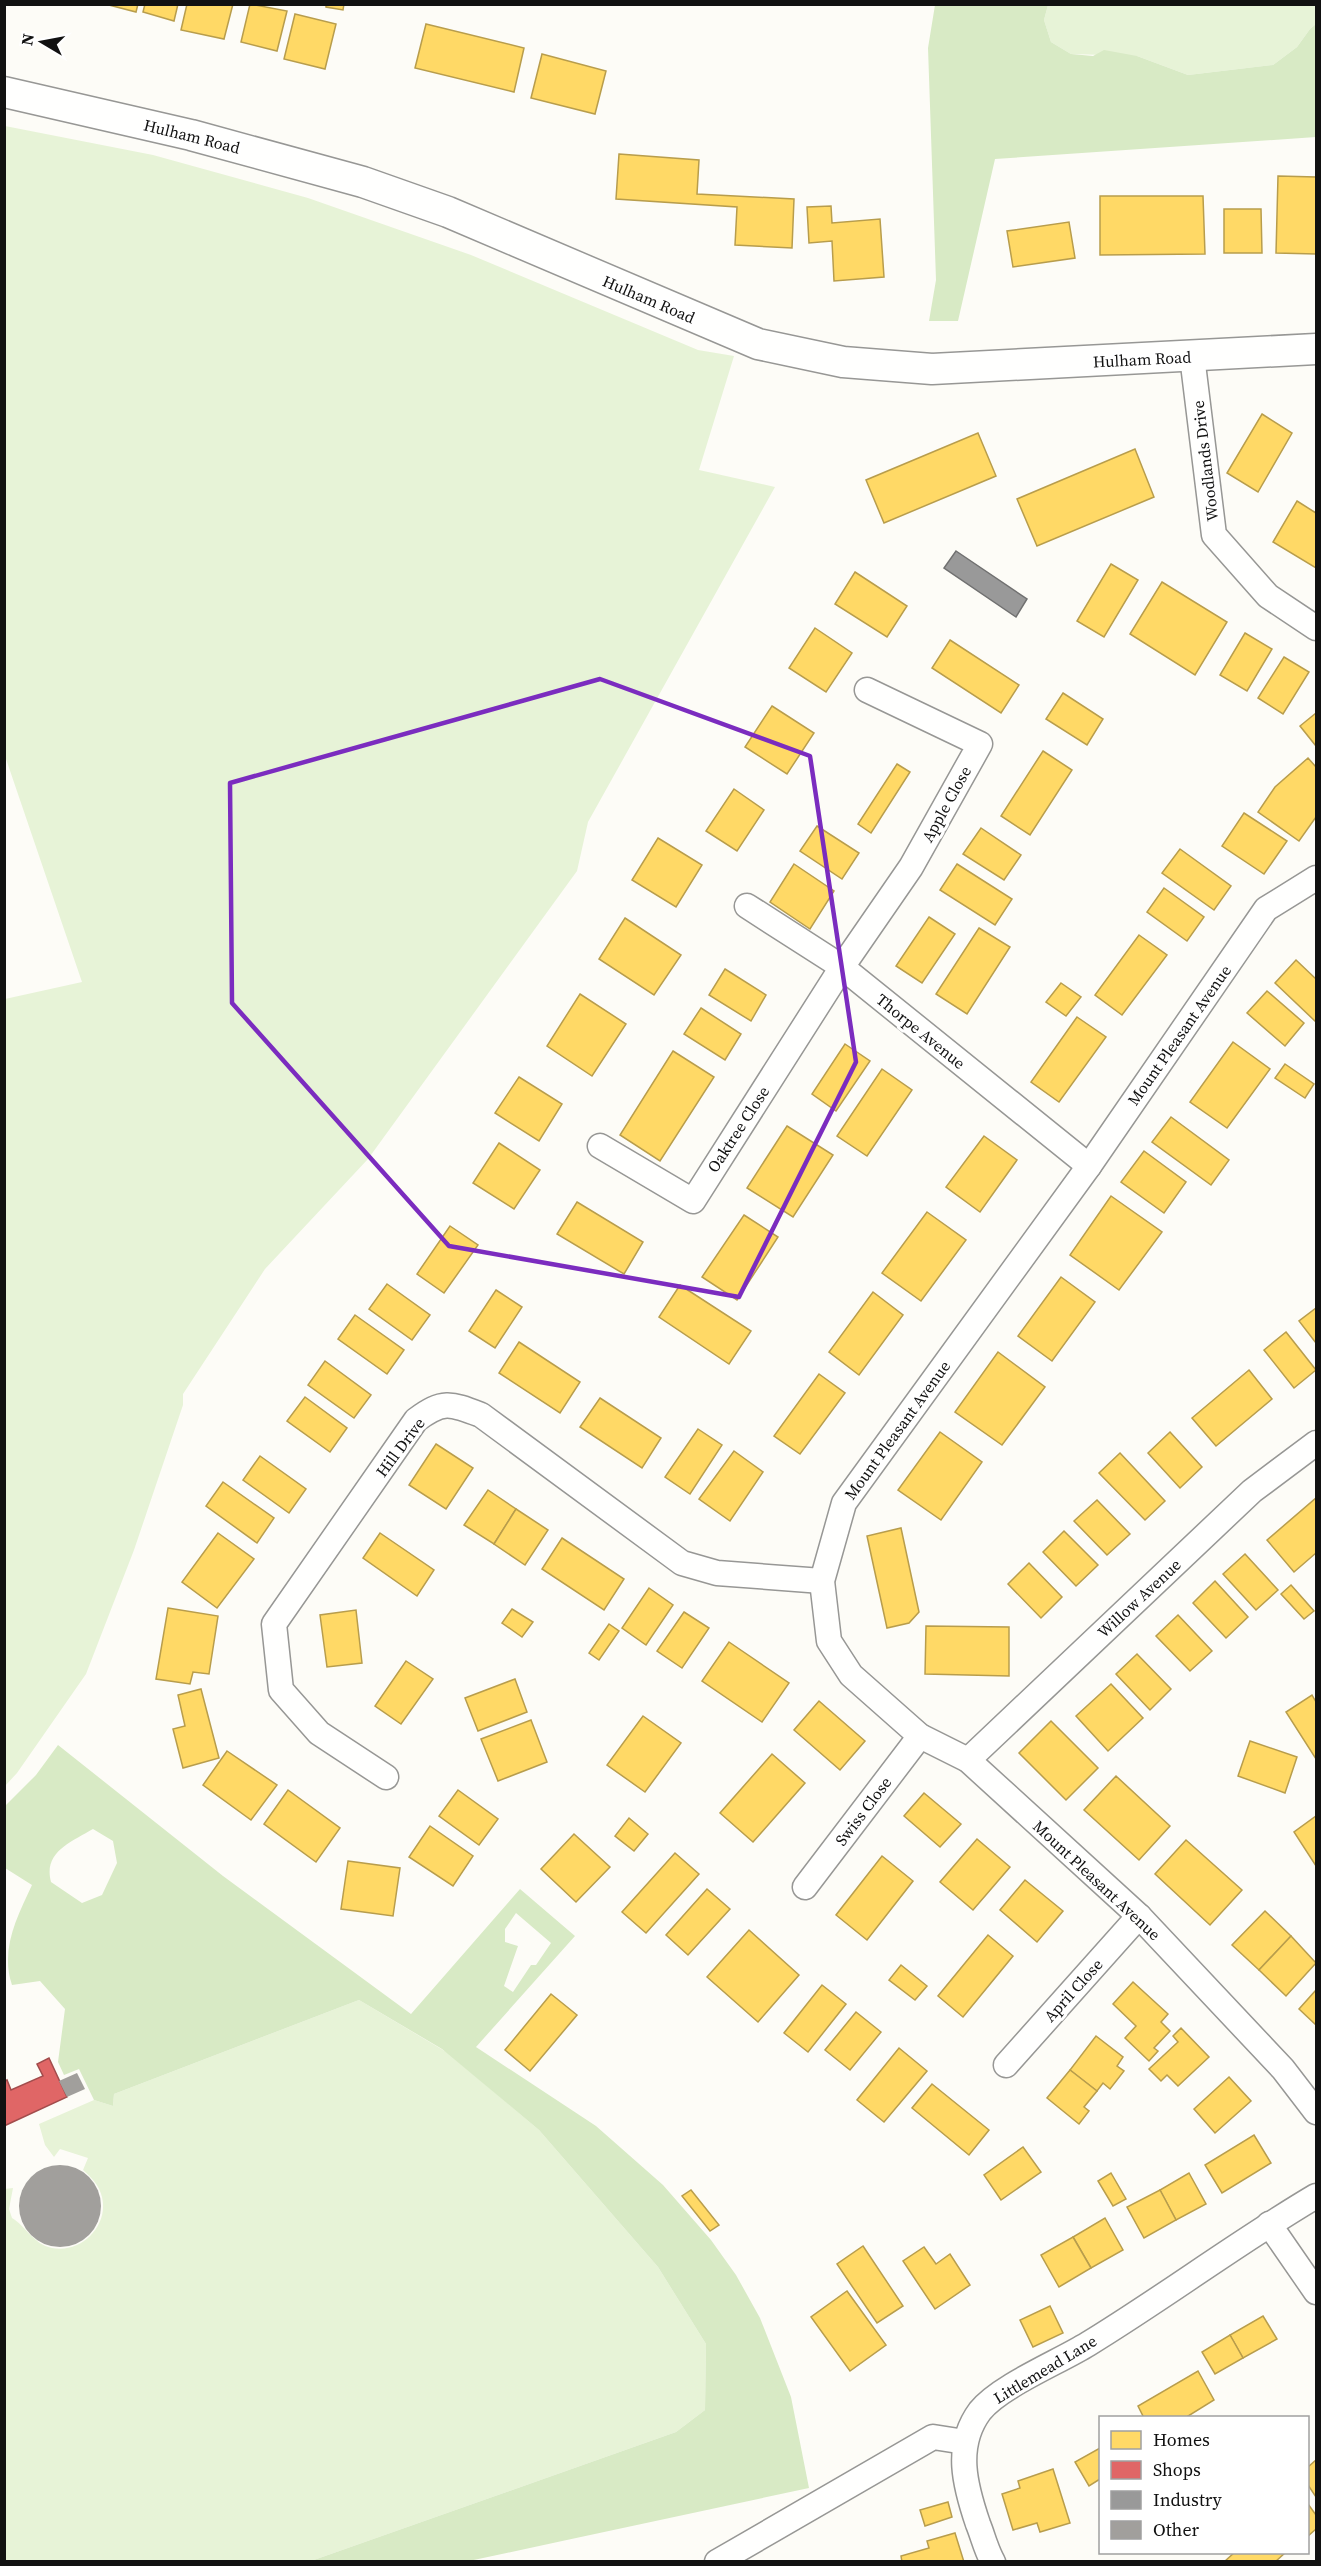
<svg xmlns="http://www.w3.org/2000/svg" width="1321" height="2566" font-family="'Source Serif 4',serif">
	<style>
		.green { fill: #e7f3d7 }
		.forest { fill: #d8eac5; fill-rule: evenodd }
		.homes { fill: #ffd966; stroke: #b89d4c; stroke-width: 1.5 }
		.shops { fill: #e06666; stroke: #a24c4c; stroke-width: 1.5 }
		.industry { fill: #999; stroke: #707070; stroke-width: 1.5 }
		.building { fill: #a19f9c }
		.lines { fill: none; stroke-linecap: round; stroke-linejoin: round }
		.minor-casing { stroke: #979795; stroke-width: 27 }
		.tertiary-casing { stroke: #979795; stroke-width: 33 }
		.minor { stroke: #fffffe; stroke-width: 24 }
		.tertiary { stroke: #fffffe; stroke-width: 30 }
		.marked { fill: none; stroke: #7b2cbf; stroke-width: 4.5; stroke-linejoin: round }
		.labels { text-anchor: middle; stroke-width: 6; stroke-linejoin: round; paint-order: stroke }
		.street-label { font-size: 16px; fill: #111; stroke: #fff }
	</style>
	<rect width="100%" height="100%" fill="#fdfcf7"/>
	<!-- green -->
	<g class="green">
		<polygon points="1048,5 1316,5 1316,24 1310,29 1297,47 1273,65 1188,75 1137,56 1071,54 1051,42 1044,20"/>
		<polygon points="5,126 153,155 308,198 471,255 698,350 734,356 699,470 775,487 588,822 577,871 368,1159 265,1269 183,1394 183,1405 134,1550 86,1674 17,1773 5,1786 5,999 82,982 5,756"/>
		<path d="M 359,2000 L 448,2053 L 539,2130 L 658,2267 L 706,2344 L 705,2410 L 676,2432 L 311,2561 L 5,2561 L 4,2189 L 13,2188 L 9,2209 L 12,2218 C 27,2227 33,2244 52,2248 C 81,2254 109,2226 102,2197 C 99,2185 92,2178 83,2170 L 88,2158 L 60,2149 L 54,2157 L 45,2145 L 39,2124 L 94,2100 L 113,2106 L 114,2094 Z"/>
	</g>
	<!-- forest -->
	<g class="forest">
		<polygon points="935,5 1048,5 1044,20 1051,42 1071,54 1093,56 1104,50 1137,56 1188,75 1273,65 1297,47 1310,29 1316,24 1316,137 995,159 958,321 929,321 936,280 928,48"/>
		<path d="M 58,1745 L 223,1876 L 411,2014 L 520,1889 L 575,1936 L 476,2047 L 596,2126 L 663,2185 L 711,2240 L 736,2275 L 760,2318 L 791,2397 L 809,2488 L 469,2561 L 311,2561 L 676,2432 L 705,2410 L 706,2344 L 658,2267 L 539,2130 L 442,2049 L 359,2000 L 114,2094 L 113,2106 L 94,2100 L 79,2069 L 64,2075 L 58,2062 L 65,2009 L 40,1981 L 12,1985 C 0,1950 17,1917 32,1885 L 5,1868 L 5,1806 L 36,1775 ZM 93,1829 L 113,1841 L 117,1863 L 102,1895 L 82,1903 L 51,1882 C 43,1852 71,1842 93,1829 ZM 516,1913 L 551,1943 L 536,1965 L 531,1965 L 513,1992 L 504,1986 L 518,1946 L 505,1942 L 505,1929 Z"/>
	</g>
	<!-- homes -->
	<g class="homes">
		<polygon points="105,4 138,4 136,12"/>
		<polygon points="145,4 178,4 174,21 143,12"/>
		<polygon points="187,4 233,4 224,39 181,30"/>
		<polygon points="250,4 287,11 277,51 241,42"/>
		<polygon points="326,4 344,4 343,10 326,7"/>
		<polygon points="295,14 336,24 325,69 284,59"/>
		<polygon points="426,24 524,48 514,92 415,68"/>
		<polygon points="542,54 606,71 595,114 531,98"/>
		<polygon points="619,154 699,160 697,194 794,199 792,248 735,245 737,207 616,199"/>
		<polygon points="1278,176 1316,177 1316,254 1276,253"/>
		<polygon points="1100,196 1203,196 1205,254 1100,255"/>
		<polygon points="831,206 832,223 880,219 884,277 834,281 832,241 809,243 807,207"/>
		<polygon points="1224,209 1261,209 1262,253 1224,253"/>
		<polygon points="1069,222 1075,258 1013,267 1007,231"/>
		<polygon points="1262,414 1292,433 1258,492 1227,473"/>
		<polygon points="978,433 996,476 884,523 866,480"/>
		<polygon points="1135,449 1154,497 1037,546 1017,499"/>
		<polygon points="1297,501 1316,513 1316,568 1273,542"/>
		<polygon points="1111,564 1138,580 1104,637 1077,621"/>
		<polygon points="855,572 907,606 887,637 835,604"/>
		<polygon points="1162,582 1227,622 1195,675 1130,634"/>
		<polygon points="815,628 852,653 826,692 789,668"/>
		<polygon points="1245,633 1272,649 1247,691 1220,675"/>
		<polygon points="950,640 1019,685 1001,713 932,668"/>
		<polygon points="1284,657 1309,672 1283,714 1258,698"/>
		<polygon points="1063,693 1103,719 1087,745 1046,719"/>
		<polygon points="772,706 814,733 787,774 745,747"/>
		<polygon points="1316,713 1316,746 1300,726"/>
		<polygon points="1043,751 1072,770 1030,835 1001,816"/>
		<polygon points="1308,758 1316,767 1316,817 1299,841 1258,812 1275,787"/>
		<polygon points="897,764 910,772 871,833 858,824"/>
		<polygon points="734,789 764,810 737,851 706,831"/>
		<polygon points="1244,813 1287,841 1264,874 1222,846"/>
		<polygon points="817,826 859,853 842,879 800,851"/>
		<polygon points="981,828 1021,855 1004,880 963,854"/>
		<polygon points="658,838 702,865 676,907 632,880"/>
		<polygon points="1180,849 1231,886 1214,910 1162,873"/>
		<polygon points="794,864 834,891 810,929 770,902"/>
		<polygon points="957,864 1012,899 995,925 940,890"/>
		<polygon points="1164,888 1204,917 1187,941 1147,912"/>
		<polygon points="929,917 955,934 922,983 896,966"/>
		<polygon points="625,918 681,955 654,995 599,959"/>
		<polygon points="979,928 1010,947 967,1014 936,994"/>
		<polygon points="1139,935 1167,955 1122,1015 1095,995"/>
		<polygon points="1296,960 1316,979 1316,1022 1275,983"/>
		<polygon points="725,969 766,995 751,1021 709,995"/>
		<polygon points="1061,983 1081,997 1066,1016 1046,1002"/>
		<polygon points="1267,991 1304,1023 1285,1046 1247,1013"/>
		<polygon points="580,994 626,1024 592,1076 547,1046"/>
		<polygon points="701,1008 741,1034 725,1060 684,1034"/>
		<polygon points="1077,1017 1106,1037 1059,1102 1031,1082"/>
		<polygon points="1233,1042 1270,1069 1227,1128 1190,1102"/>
		<polygon points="845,1044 870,1061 836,1111 812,1094"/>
		<polygon points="673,1051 714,1077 660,1161 620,1135"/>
		<polygon points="1285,1064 1314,1084 1305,1098 1275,1078"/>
		<polygon points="882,1069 912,1090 867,1156 837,1136"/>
		<polygon points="519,1077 562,1104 539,1141 495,1113"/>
		<polygon points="1171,1117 1229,1160 1211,1185 1152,1142"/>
		<polygon points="787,1126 833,1155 793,1217 747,1188"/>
		<polygon points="984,1136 1017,1160 980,1212 946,1187"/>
		<polygon points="499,1143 540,1170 514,1209 473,1183"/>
		<polygon points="1144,1151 1186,1182 1164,1213 1121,1182"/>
		<polygon points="1111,1196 1162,1232 1119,1290 1070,1255"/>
		<polygon points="577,1202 643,1242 624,1274 557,1234"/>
		<polygon points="927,1212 966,1240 921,1301 882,1273"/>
		<polygon points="744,1215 778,1237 737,1300 702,1277"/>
		<polygon points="450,1226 478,1245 444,1293 417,1274"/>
		<polygon points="1061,1277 1095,1302 1052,1361 1018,1336"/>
		<polygon points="387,1284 430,1315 412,1340 369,1309"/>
		<polygon points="680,1285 751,1331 729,1364 659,1317"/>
		<polygon points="496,1290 522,1307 495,1348 469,1331"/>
		<polygon points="873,1292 903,1315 859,1375 829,1352"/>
		<polygon points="1316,1308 1316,1343 1299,1321"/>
		<polygon points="355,1315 404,1350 387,1374 338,1339"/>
		<polygon points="1286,1332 1316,1370 1294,1388 1264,1350"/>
		<polygon points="519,1342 580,1382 560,1413 499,1373"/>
		<polygon points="998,1352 1045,1387 1002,1445 955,1412"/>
		<polygon points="325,1361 371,1395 354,1418 308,1385"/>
		<polygon points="1249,1370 1272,1399 1216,1446 1192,1418"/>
		<polygon points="819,1374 845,1393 800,1454 774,1436"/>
		<polygon points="305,1397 347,1428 330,1452 287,1421"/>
		<polygon points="600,1398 661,1438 642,1468 580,1427"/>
		<polygon points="698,1429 722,1445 690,1494 665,1477"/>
		<polygon points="940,1432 982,1462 941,1520 898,1490"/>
		<polygon points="1170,1432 1202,1467 1180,1488 1148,1453"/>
		<polygon points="436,1444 473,1468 446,1509 409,1485"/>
		<polygon points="734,1451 763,1472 730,1521 699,1499"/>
		<polygon points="1120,1453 1165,1501 1145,1520 1099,1473"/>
		<polygon points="260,1456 306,1489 289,1513 243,1480"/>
		<polygon points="223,1482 274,1518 257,1543 206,1506"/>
		<polygon points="488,1490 516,1509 494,1544 464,1525"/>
		<polygon points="1316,1498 1316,1553 1294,1572 1267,1540"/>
		<polygon points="1097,1500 1130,1534 1107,1555 1074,1521"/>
		<polygon points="516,1509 548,1530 525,1565 494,1544"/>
		<polygon points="901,1528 919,1612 909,1623 887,1628 867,1536"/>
		<polygon points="1064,1531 1098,1565 1076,1586 1043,1552"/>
		<polygon points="218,1533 254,1559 217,1608 182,1582"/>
		<polygon points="380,1533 434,1570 417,1596 363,1558"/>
		<polygon points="562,1538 624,1579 604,1610 542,1569"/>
		<polygon points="1245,1554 1278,1590 1256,1610 1223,1574"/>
		<polygon points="1029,1563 1062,1597 1041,1618 1008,1584"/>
		<polygon points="1215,1581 1248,1617 1226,1638 1193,1603"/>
		<polygon points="1291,1585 1314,1611 1304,1619 1281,1594"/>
		<polygon points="649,1588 673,1605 646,1645 622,1628"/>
		<polygon points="168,1608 218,1616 209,1674 193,1672 190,1684 156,1679"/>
		<polygon points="512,1609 533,1622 522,1637 502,1623"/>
		<polygon points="356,1610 362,1663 327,1667 320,1615"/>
		<polygon points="684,1612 709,1628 682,1668 657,1651"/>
		<polygon points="1178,1615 1212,1651 1190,1671 1156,1636"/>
		<polygon points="609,1624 619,1631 599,1660 589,1653"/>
		<polygon points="926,1626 1009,1627 1009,1676 925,1674"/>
		<polygon points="729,1642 789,1683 762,1722 702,1681"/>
		<polygon points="1137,1654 1171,1689 1150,1710 1116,1674"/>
		<polygon points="406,1661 433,1679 401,1724 375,1706"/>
		<polygon points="515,1679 527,1712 478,1731 465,1698"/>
		<polygon points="1111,1684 1143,1718 1108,1751 1076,1716"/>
		<polygon points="201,1689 219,1758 183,1768 173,1729 185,1726 178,1695"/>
		<polygon points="1312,1695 1316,1702 1316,1759 1286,1712"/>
		<polygon points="819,1701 865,1741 840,1770 794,1730"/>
		<polygon points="643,1716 681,1743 645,1792 607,1765"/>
		<polygon points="531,1720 547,1762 498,1781 481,1739"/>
		<polygon points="1051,1721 1098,1768 1066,1800 1019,1753"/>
		<polygon points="1250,1741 1297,1757 1285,1793 1238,1776"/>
		<polygon points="227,1751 277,1785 251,1820 203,1785"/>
		<polygon points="772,1754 805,1783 753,1842 720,1813"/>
		<polygon points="1116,1776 1170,1826 1139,1860 1084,1810"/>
		<polygon points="288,1790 340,1828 316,1862 264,1824"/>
		<polygon points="458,1790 498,1819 479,1845 439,1816"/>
		<polygon points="924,1793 961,1824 940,1847 904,1816"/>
		<polygon points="1316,1816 1316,1866 1294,1832"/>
		<polygon points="629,1818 648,1834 634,1851 615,1836"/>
		<polygon points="430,1826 473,1856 453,1886 409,1857"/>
		<polygon points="574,1834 610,1867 576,1902 541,1869"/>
		<polygon points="977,1839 1010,1867 973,1910 940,1882"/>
		<polygon points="1186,1840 1242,1890 1210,1925 1155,1874"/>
		<polygon points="675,1853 699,1874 646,1933 622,1912"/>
		<polygon points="882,1856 913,1881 867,1940 836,1915"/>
		<polygon points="348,1861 400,1868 393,1916 341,1909"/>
		<polygon points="1025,1880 1063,1911 1037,1942 1000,1910"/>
		<polygon points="707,1889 730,1909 688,1955 666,1935"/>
		<polygon points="1265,1911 1291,1936 1259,1970 1232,1945"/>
		<polygon points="749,1930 799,1975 758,2022 707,1977"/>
		<polygon points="988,1935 1013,1956 963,2017 938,1996"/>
		<polygon points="1291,1936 1316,1963 1286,1996 1259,1970"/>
		<polygon points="901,1965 927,1986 915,2000 889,1980"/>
		<polygon points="1133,1982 1168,2014 1161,2022 1170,2031 1154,2048 1158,2051 1149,2061 1125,2038 1136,2026 1113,2004"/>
		<polygon points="822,1985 846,2004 808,2052 784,2033"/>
		<polygon points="1316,1990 1316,2025 1299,2009"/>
		<polygon points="551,1994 577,2015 530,2071 505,2050"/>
		<polygon points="856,2012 881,2032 850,2070 825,2050"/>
		<polygon points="1181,2028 1209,2057 1178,2086 1167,2075 1161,2081 1149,2069 1178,2042 1173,2036"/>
		<polygon points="1096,2036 1123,2057 1117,2066 1124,2071 1110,2089 1103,2083 1097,2091 1070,2070"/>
		<polygon points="899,2048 927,2071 884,2122 857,2100"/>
		<polygon points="1070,2070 1097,2091 1084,2107 1089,2111 1079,2124 1047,2098"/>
		<polygon points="1229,2077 1251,2101 1215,2133 1194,2109"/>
		<polygon points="932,2084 989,2130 969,2155 912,2108"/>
		<polygon points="1254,2135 1271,2163 1222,2193 1205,2165"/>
		<polygon points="1023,2147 1041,2172 1001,2200 984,2175"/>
		<polygon points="1111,2173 1126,2199 1113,2206 1098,2181"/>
		<polygon points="1189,2173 1206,2204 1176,2220 1160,2190"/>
		<polygon points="691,2190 719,2225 710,2231 682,2196"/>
		<polygon points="1160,2190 1176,2220 1144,2238 1127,2207"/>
		<polygon points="1105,2218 1123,2250 1091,2268 1073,2237"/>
		<polygon points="1073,2237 1091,2268 1059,2287 1041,2255"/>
		<polygon points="863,2246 903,2306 877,2323 837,2264"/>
		<polygon points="924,2247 936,2264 950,2254 970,2285 935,2309 903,2261"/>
		<polygon points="847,2291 886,2345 850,2371 811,2317"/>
		<polygon points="1050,2306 1063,2333 1033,2347 1020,2320"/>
		<polygon points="1263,2316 1277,2339 1243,2358 1230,2335"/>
		<polygon points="1230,2335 1243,2358 1215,2374 1202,2352"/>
		<polygon points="1198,2371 1214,2400 1185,2418 1144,2418 1138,2406"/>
		<polygon points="1100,2448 1100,2479 1089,2486 1075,2462"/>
		<polygon points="1316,2460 1316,2497 1308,2485 1308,2467"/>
		<polygon points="1053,2469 1070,2523 1040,2532 1037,2523 1013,2530 1002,2494 1020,2488 1018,2481"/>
		<polygon points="948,2502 952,2517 925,2526 920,2510"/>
		<polygon points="1308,2504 1316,2515 1316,2529 1308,2536"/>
		<polygon points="955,2533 964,2562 902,2562 901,2556 929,2548 927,2541"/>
		<polygon points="1235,2552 1286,2552 1275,2562 1224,2562"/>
	</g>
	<!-- shops -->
	<polygon class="shops" points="49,2058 67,2097 4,2126 4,2082 7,2080 11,2090 43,2076 37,2064"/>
	<!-- industry -->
	<polygon class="industry" points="956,551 1027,599 1016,617 944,568"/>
	<!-- building -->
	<g class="building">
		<polygon points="77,2073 85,2089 67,2097 59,2081"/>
		<circle cx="60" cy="2206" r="41"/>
	</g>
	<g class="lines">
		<defs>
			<g id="minor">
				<polyline points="1192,356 1214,535 1268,596 1316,628"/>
				<polyline points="1316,878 1266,909 1089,1166 844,1503 822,1581 829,1641 851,1675 920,1736 968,1760 1139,1916 1283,2069 1316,2112"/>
				<polyline points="747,906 842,967 1089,1166"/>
				<polyline points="600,1146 693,1201 842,967 911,867 980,744 867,690"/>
				<polyline points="968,1760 1252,1491 1316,1443"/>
				<path d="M 386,1777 L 319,1733 L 281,1690 L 274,1624 L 416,1420 C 443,1400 450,1403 481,1415 L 682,1563 L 717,1573 L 822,1581"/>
				<polyline points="805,1887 920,1736"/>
				<polyline points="1006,2065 1139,1916"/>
				<polyline points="1269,2224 1316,2292"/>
				<polyline points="717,2562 933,2437 965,2442"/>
				<path d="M 993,2562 C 986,2550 983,2536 978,2524 C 965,2486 954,2446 980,2411 C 1000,2386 1059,2362 1088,2344 C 1165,2297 1238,2242 1316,2196"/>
			</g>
			<polyline id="tertiary" points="4,92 191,135 363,182 448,212 758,344 843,362 932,369 1316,349"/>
		</defs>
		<!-- minor casing -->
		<use href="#minor" class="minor-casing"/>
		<!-- tertiary casing -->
		<use href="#tertiary" class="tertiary-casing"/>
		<!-- minor -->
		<use href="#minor" class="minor"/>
		<!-- tertiary -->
		<use href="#tertiary" class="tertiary"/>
	</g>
	<!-- marked area -->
	<path class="marked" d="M 600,679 L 810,756 L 856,1062 L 739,1297 L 449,1246 L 232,1003 L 230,783 Z"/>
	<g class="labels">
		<!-- street labels -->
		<g class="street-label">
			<text transform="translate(192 136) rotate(14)" y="6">Hulham Road</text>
			<text transform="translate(649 299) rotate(23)" y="6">Hulham Road</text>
			<text transform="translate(1142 359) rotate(-3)" y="6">Hulham Road</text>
			<text transform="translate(1205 461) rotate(-97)" y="6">Woodlands Drive</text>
			<text transform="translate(946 804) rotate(-61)" y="6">Apple Close</text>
			<text transform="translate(921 1031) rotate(39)" y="6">Thorpe Avenue</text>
			<text transform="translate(1179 1035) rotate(-55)" y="6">Mount Pleasant Avenue</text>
			<text transform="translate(738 1129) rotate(-57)" y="6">Oaktree Close</text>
			<text transform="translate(897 1430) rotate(-54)" y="6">Mount Pleasant Avenue</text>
			<text transform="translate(400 1447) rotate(-53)" y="6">Hill Drive</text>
			<text transform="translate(1139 1598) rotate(-43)" y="6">Willow Avenue</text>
			<text transform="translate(863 1811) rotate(-53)" y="6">Swiss Close</text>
			<text transform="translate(1097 1880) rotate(43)" y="6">Mount Pleasant Avenue</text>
			<text transform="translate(1073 1990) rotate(-48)" y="6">April Close</text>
			<text transform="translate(1045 2369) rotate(-31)" y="6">Littlemead Lane</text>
		</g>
	</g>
	<!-- border -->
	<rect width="1321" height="2566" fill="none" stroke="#111111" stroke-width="12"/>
	<!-- legend -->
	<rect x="1099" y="2416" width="210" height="138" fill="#ffffff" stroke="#a0a0a0" stroke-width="1.5"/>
	<rect x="1111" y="2431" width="30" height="18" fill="#ffd966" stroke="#a0a0a0" stroke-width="1.5"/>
	<text x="1153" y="2446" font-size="18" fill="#111111">Homes</text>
	<rect x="1111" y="2461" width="30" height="18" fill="#e06666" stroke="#a0a0a0" stroke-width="1.5"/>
	<text x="1153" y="2476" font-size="18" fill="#111111">Shops</text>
	<rect x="1111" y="2491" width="30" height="18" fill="#999999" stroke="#a0a0a0" stroke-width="1.5"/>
	<text x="1153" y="2506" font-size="18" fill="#111111">Industry</text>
	<rect x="1111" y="2521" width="30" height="18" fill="#a19f9c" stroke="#a0a0a0" stroke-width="1.5"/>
	<text x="1153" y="2536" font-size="18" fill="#111111">Other</text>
	<!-- north arrow -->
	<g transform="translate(42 42) rotate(280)" stroke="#ffffff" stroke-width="4.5" paint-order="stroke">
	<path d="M0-4.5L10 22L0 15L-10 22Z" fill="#111111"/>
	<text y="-9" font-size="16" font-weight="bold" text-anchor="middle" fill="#111111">N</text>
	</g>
</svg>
